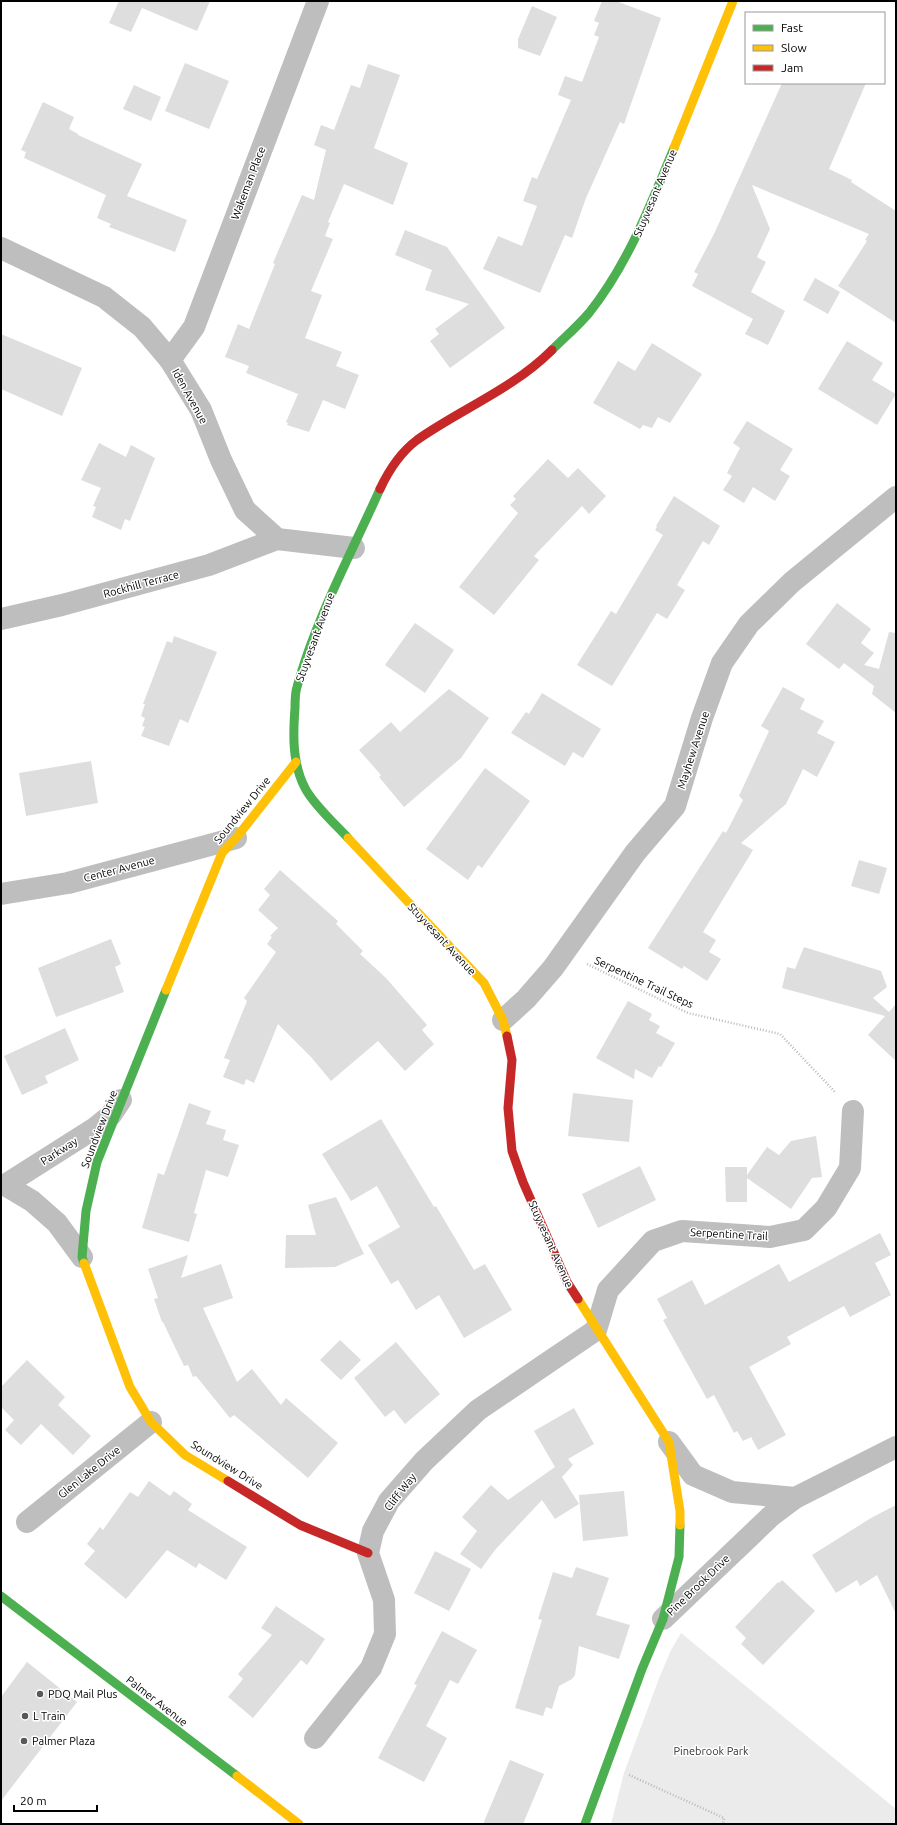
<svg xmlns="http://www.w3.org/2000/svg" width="897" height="1825" font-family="Ubuntu,sans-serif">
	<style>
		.green { fill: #ebebeb }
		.building { fill: #dedede }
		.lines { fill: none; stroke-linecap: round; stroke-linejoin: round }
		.path { stroke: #b9b9b9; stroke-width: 2.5; stroke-dasharray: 1 2; stroke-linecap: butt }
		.street { stroke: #bebebe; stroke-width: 22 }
		.fast { stroke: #4caf50; stroke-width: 9 }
		.slow { stroke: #ffc107; stroke-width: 9 }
		.jam { stroke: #c62828; stroke-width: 9 }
		.poi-dot { fill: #595959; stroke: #fff; stroke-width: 1.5 }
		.labels { text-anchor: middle; stroke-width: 3; stroke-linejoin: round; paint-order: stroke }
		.street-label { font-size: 11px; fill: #000; stroke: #fff }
		.poi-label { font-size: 11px; fill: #000; stroke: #fff; text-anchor: start }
		.park-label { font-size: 11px; fill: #313131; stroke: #fff }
	</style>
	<rect width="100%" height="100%" fill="#fff"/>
	<!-- green -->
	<polygon class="green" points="681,1633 896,1809 896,1824 611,1824 624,1773 658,1681 671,1650"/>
	<!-- building -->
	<g class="building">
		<polygon points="119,1 210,1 197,31 142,8 131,32 109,23"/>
		<polygon points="602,1 616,1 661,18 624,124 620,122 586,198 572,238 565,235 540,293 483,269 498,236 522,246 537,206 523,201 532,177 537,179 571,100 558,95 565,76 582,82 599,37 594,35 599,23 594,21"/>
		<polygon points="532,6 557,17 540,56 518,48 518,39"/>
		<polygon points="185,63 229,81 209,129 165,111"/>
		<polygon points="368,64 400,75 374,148 408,163 393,205 344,184 328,222 330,223 325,236 333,239 311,291 322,295 305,338 342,352 336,366 359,375 345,409 323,400 309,432 287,425 288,423 286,422 298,394 246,373 249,366 225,357 238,324 249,329 275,264 273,263 302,195 314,200 326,150 314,145 321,125 334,130 351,85 360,88"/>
		<polygon points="782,83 866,83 829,169 852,180 851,182 896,211 896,323 838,286 867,241 865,240 869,234 752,185 770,229 757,257 766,262 751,292 785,311 768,345 745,334 753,319 692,286 698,274 694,272 714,234"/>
		<polygon points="134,85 161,97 151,121 123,109"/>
		<polygon points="43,102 74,117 69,129 78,134 78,135 142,164 127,196 187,220 175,252 109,227 111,224 97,218 106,195 24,158 26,152 21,150"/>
		<polygon points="405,230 447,247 505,328 450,368 430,341 439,334 435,329 469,304 425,290 432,270 395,255"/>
		<polygon points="815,278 840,292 828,314 803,300"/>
		<polygon points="1,334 82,368 62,416 1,389"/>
		<polygon points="847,341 883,363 872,380 896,394 877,425 818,389"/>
		<polygon points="652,343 702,374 670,423 658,417 652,428 643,425 640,429 593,403 618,361 635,371"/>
		<polygon points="747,421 793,449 780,470 790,476 775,501 753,487 744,503 723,490 732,476 727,473 740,448 733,443"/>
		<polygon points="99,443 126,457 131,445 155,458 130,521 125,519 121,530 92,517 96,507 93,506 101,488 81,480"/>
		<polygon points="548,459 568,478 578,468 606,496 589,514 582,506 534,556 539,560 494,615 459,587 518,513 510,505 516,499 513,496"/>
		<polygon points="674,496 720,526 709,545 703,541 677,585 685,590 667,619 657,613 612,686 577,665 611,611 616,614 663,535 655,530 657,527 656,526"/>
		<polygon points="837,603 871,629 861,643 874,653 864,665 879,669 889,632 896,633 896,713 872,694 874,686 844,663 839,669 806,644"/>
		<polygon points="415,623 454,650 425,693 385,665"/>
		<polygon points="174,636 217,652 188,723 180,719 169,746 141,736 145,727 142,726 145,718 141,716 145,704 143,704 167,641 172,643"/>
		<polygon points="783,687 805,699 800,709 824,721 817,733 835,742 817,777 803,769 786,804 741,843 753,850 703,932 716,940 709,952 721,959 707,981 684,966 682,969 648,948 723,831 726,833 743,800 739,796 769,731 761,726"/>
		<polygon points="449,689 489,718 461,758 404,807 379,777 381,775 359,750 391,722 400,732"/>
		<polygon points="542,693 601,729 583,758 573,752 565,766 511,733 526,712 529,714"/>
		<polygon points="91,761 98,803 26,816 19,773"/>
		<polygon points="485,768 530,801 482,868 478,865 468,880 426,849"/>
		<polygon points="859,860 887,868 879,894 851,886"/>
		<polygon points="280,870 338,921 336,924 363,951 360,954 386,978 427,1025 422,1030 434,1044 405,1071 378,1041 331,1081 311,1057 278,1024 254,1083 246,1079 244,1085 223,1077 230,1060 224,1058 247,1001 244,998 276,952 267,944 272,937 270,936 278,928 258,910 270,895 264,889"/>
		<polygon points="111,939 121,964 115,967 124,992 56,1017 38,968"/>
		<polygon points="804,947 881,971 887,987 873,998 889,1012 896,1004 896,1061 868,1035 885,1016 782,988 787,967 795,969"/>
		<polygon points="628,1001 652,1014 649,1020 660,1026 656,1033 675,1043 661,1067 659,1066 652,1078 635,1069 634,1079 596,1058"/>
		<polygon points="65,1028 79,1060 45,1076 48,1083 22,1095 4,1056"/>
		<polygon points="573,1093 633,1100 629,1142 568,1136"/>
		<polygon points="189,1103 211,1111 206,1124 226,1130 223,1140 239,1145 228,1177 206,1170 194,1213 197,1214 189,1242 142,1228 158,1173 164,1175"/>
		<polygon points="381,1119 434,1207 436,1206 474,1270 485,1264 512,1310 464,1338 439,1295 416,1310 398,1280 391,1284 368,1245 400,1227 377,1186 351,1201 322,1154"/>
		<polygon points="816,1136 822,1177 812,1178 791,1209 747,1178 747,1202 726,1202 725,1167 747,1167 747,1175 767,1147 779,1155 791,1141"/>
		<polygon points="640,1166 656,1200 598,1228 582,1194"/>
		<polygon points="336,1197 364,1254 335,1267 285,1268 286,1235 316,1235 308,1205"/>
		<polygon points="880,1233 891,1255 875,1263 891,1295 850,1317 844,1306 787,1337 791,1344 749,1367 786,1435 758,1450 751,1437 743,1441 737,1431 734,1433 714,1395 707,1399 663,1320 667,1318 657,1299 692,1280 705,1305 779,1264 789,1282"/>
		<polygon points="188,1255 181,1278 221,1264 233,1298 203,1308 237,1382 252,1369 281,1405 286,1398 338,1443 308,1478 234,1415 230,1418 196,1376 193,1377 188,1365 184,1366 163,1322 162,1322 154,1299 158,1298 148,1269"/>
		<polygon points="340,1340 361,1360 341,1380 320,1360"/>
		<polygon points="396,1342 440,1394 405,1424 394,1410 385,1417 354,1378"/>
		<polygon points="27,1360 65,1397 58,1405 91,1436 73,1455 41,1424 21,1445 5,1430 14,1420 1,1407 1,1387"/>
		<polygon points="574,1408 594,1444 568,1459 573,1465 562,1477 579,1504 555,1519 542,1500 495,1550 481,1569 460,1554 477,1531 462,1517 491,1485 508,1500 555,1467 534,1431"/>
		<polygon points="149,1481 170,1496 174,1491 192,1504 188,1510 247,1547 226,1580 199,1563 196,1568 167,1550 126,1599 84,1564 95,1551 87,1544 100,1527 103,1530 130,1492 138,1497"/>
		<polygon points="624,1491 628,1536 583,1541 579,1495"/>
		<polygon points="896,1505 896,1614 877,1575 860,1586 857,1580 836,1593 812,1555 871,1518"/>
		<polygon points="435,1551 471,1569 449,1611 414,1593"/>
		<polygon points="576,1567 609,1578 596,1615 630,1625 619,1659 579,1646 575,1675 572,1679 559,1686 552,1709 546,1707 543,1716 515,1708 542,1620 538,1619 553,1572 572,1578"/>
		<polygon points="782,1580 815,1611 763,1665 741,1644 746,1638 735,1627 778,1582 779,1583"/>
		<polygon points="276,1606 325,1639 307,1665 301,1660 253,1718 228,1697 243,1679 238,1674 272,1635 261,1628"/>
		<polygon points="442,1631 477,1650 458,1684 450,1680 426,1726 447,1738 424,1782 378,1758 417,1685 414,1684"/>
		<polygon points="27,1662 77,1702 1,1801 1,1697"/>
		<polygon points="510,1760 544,1774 523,1824 483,1824"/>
	</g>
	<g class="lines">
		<!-- path -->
		<g class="path">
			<polyline points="587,964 688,1013 780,1034 836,1093"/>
			<polyline points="629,1775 724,1818 723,1824"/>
		</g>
		<!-- street -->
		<g class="street">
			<polyline points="1,248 104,297 142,327 170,360 201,410 221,460 245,510 277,539 354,548"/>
			<polyline points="170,360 194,327 318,1"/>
			<polyline points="1,619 62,605 209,565 277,539"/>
			<polyline points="1,894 68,883 236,838"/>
			<polyline points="503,1020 526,999 553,968 635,853 675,806 702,718 722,663 749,624 792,582 896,497"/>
			<polyline points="1,1185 5,1185 95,1128 111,1115 121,1100"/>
			<polyline points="5,1185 32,1201 57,1223 82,1257"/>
			<polyline points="669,1442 693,1475 732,1492 795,1498"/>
			<polyline points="27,1522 151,1422"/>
			<polyline points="663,1619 771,1516 795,1498 896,1447"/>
			<polyline points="315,1738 371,1668 385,1634 384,1600 368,1553 373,1531 389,1501 424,1461 478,1410 596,1330 608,1290 653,1241 682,1231 770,1237 804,1230 826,1208 850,1168 853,1111"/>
		</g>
		<!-- fast -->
		<g class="fast">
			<path d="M 552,350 C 564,338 578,326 589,313 C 628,264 650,206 674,148"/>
			<path d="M 348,838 C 335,824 313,804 305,788 C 292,763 293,734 295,708 C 295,701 295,693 297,687 C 316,618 351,554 380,489"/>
			<polyline points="84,1263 82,1257 86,1211 97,1162 166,990"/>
			<polyline points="1,1596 237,1776"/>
			<polyline points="585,1824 642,1669 663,1619 679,1557 680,1525"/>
		</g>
		<!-- slow -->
		<g class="slow">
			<polyline points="674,148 733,1"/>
			<polyline points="348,838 484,983 503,1020 507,1036"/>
			<polyline points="166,990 222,853 236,838 296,762"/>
			<polyline points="84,1263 130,1387 151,1422 185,1455 228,1481"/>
			<polyline points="578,1299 669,1442 680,1511 680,1525"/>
			<polyline points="237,1776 299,1824"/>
		</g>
		<!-- jam -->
		<g class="jam">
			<path d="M 380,489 C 388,472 401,452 417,440 C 461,409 513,389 552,350"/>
			<polyline points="507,1036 512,1060 508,1108 512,1151 523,1182 567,1282 578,1299"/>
			<polyline points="228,1481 300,1525 368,1553"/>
		</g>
	</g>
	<!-- markers -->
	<g class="poi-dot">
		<circle cx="40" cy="1694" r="4"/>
		<circle cx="25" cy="1716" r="4"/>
		<circle cx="24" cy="1741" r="4"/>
	</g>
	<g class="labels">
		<!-- street labels -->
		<g class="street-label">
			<text transform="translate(248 183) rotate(-69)" y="4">Wakeman Place</text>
			<text transform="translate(655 193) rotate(-67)" y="4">Stuyvesant Avenue</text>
			<text transform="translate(190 396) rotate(61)" y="4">Iden Avenue</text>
			<text transform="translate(141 584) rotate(-15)" y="4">Rockhill Terrace</text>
			<text transform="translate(315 637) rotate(-70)" y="4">Stuyvesant Avenue</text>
			<text transform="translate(693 750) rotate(-72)" y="4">Mayhew Avenue</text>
			<text transform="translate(242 810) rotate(-51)" y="4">Soundview Drive</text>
			<text transform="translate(119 869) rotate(-15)" y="4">Center Avenue</text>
			<text transform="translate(442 939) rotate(47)" y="4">Stuyvesant Avenue</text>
			<text transform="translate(644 982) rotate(25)" y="4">Serpentine Trail Steps</text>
			<text transform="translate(99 1129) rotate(-69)" y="4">Soundview Drive</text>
			<text transform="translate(59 1151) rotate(-33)" y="4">Parkway</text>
			<text transform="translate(729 1234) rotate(3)" y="4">Serpentine Trail</text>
			<text transform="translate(551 1244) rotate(66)" y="4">Stuyvesant Avenue</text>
			<text transform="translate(227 1465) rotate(32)" y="4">Soundview Drive</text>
			<text transform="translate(89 1472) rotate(-39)" y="4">Glen Lake Drive</text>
			<text transform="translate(400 1492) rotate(-52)" y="4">Cliff Way</text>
			<text transform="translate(698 1585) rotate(-44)" y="4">Pine Brook Drive</text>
			<text transform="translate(157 1701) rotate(38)" y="4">Palmer Avenue</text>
		</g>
		<!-- poi labels -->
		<g class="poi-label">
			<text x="48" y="1698">PDQ Mail Plus</text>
			<text x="33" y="1720">L Train</text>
			<text x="32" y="1745">Palmer Plaza</text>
		</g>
		<!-- park labels -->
		<g class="park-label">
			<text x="711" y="1755">Pinebrook Park</text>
		</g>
	</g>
	<!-- border -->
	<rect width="897" height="1825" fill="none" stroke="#000000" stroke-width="4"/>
	<!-- legend -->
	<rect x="745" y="12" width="140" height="72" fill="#ffffff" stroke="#999999"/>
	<rect x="753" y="25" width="20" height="6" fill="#4caf50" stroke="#999999"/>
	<text x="781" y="32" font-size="12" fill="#000000">Fast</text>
	<rect x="753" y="45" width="20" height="6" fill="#ffc107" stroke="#999999"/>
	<text x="781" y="52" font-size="12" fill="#000000">Slow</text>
	<rect x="753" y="65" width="20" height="6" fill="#c62828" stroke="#999999"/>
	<text x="781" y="72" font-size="12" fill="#000000">Jam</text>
	<!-- scale -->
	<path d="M14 1805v6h83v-6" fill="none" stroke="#000000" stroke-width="2"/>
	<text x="20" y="1805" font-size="12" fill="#000000" stroke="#ffffff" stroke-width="3" paint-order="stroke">20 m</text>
</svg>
